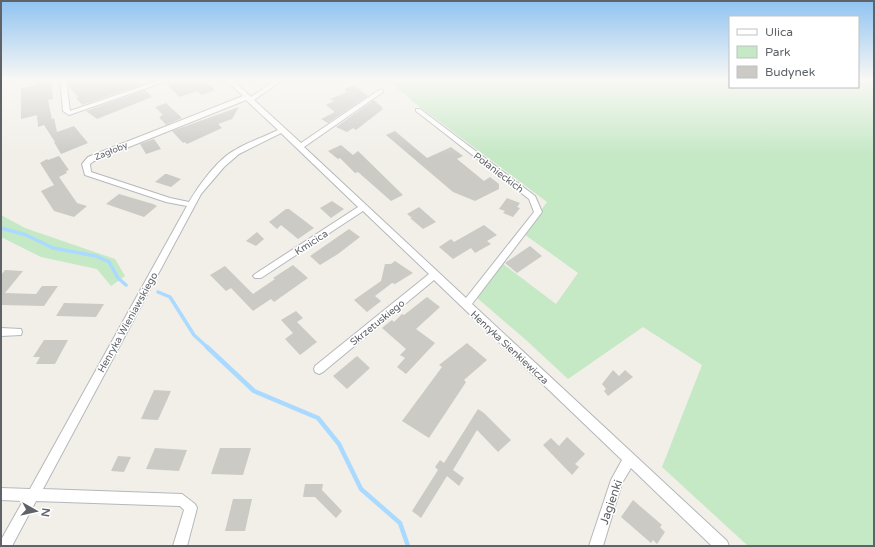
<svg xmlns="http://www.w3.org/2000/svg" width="875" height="547" font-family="'Varela Round',sans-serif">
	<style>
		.green { fill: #c5e8c5 }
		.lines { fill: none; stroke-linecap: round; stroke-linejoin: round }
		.stream-far1 { stroke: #aadaff; stroke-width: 3.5 }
		.stream { stroke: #aadaff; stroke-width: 4.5 }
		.building { fill: #cccac5 }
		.street-casing { stroke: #b5b8bc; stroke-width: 2 }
		.street { fill: #fff; fill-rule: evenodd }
		.labels { text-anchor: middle; stroke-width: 3; stroke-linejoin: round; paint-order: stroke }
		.far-street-label { font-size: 9px; fill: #5f6368; stroke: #fff }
		.street-label { font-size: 10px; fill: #5f6368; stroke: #fff }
		.near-street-label { font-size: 12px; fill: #5f6368; stroke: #fff }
	</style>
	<rect width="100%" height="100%" fill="#f1efe8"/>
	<!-- green -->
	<g class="green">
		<polygon points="387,79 730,79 730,87 858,87 858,79 874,79 874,546 748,546 662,467 702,365 643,327 568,379 526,340 476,297 503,264 556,304 578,273 524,234 547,202 416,104"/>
		<polygon points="1,215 25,228 115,259 125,276 111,286 97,269 41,257 1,237"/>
	</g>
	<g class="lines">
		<!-- stream-far1 -->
		<g class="stream-far1">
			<polyline points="1,228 26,235 53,248 96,256 109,262 118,278 126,285"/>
			<polyline points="158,292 170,297 194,335 208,348"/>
		</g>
		<!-- stream -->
		<polyline class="stream" points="207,347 254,391 318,418 339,444 361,489 400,523 408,546"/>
	</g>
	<!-- building -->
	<g class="building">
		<polygon points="36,79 51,79 53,99 48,100 52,119 54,118 57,132 74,126 88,143 61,154 54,142 55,142 44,125 38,127 37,115 21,119 21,88 36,85"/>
		<polygon points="68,79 134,79 140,85 82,105 76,98 78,97 69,87"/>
		<polygon points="183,79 202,79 215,90 202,95 197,91 180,97 167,85"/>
		<polygon points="354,85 368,96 328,123 321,119 335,112 326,105 334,101 330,99 347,92 344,89"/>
		<polygon points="145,90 152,97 97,119 86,111"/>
		<polygon points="374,100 383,108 381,109 383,109 356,130 353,128 347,132 336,127"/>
		<polygon points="166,103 182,118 166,125 159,117 163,115 155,107"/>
		<polygon points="239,107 232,119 218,124 222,128 187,144 185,142 183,143 172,131"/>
		<polygon points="395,131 427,158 451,147 463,156 457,159 484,181 490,177 499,184 499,189 475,201 453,192 386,135"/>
		<polygon points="154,139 161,149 146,154 140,144"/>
		<polygon points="341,145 353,155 358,151 403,195 391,201 358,172 355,173 340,158 338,159 328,151"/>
		<polygon points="59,156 69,170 66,171 67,173 59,177 77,203 87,206 74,217 54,211 41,191 54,185 40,163 47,159 48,160"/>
		<polygon points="165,174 167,174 181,179 171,187 155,182"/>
		<polygon points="119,194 153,204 157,206 144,217 106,204"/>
		<polygon points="507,198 520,203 517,207 520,208 513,217 503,213 505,211 499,209"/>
		<polygon points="332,201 344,209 331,218 320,208"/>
		<polygon points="419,207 436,222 423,229 410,218 412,218 407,214"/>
		<polygon points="286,209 289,209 314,228 298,239 281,225 277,229 269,222"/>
		<polygon points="484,225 497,235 487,241 491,244 475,253 471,248 453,259 439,247 451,239 454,242"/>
		<polygon points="349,229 360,237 338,254 320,265 310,256"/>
		<polygon points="257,232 264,239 256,246 246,241"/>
		<polygon points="530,246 542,256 517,273 505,263"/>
		<polygon points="395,261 413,273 395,284 392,283 375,296 381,301 367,312 354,300 381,281 385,264 391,264"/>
		<polygon points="293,265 308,278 274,302 271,299 253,311 231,288 226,291 210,275 225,266 253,294 275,279 273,278"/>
		<polygon points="5,270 23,271 5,293 36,294 42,286 58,286 44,306 1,305 1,275"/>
		<polygon points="427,297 440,307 416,329 435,343 406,374 397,367 405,358 400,355 406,349 382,328 392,320 394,322 402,314 404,315"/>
		<polygon points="64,303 104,304 96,317 56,316"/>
		<polygon points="296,311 303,318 297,322 317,342 300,355 285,339 293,333 281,320"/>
		<polygon points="44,340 68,340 55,364 36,364 40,357 33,357"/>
		<polygon points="467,343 487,360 464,380 466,382 429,438 402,421 442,367 439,365"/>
		<polygon points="357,356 370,368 347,389 333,376"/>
		<polygon points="613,370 619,376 625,370 633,377 608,396 604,391 606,389 602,384"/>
		<polygon points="154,390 171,391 158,420 141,419"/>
		<polygon points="478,409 484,413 511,440 498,452 477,430 453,470 464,478 459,486 447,476 421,518 412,511 438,470 435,467 440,460 444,463"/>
		<polygon points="567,437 585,454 575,464 579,467 572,475 543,445 551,438 559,446"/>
		<polygon points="155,448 187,450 179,471 146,469"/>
		<polygon points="220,448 251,448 243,475 211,474"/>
		<polygon points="118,456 131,457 124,472 111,471"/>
		<polygon points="305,484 323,484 322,490 342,511 336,518 315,497 303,497"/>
		<polygon points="233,499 252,499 245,531 225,531"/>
		<polygon points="633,500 662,525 660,527 665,532 657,544 653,540 651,543 621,517"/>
	</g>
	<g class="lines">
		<defs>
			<g id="street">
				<polygon points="60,79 66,79 70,111 163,79 173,79 69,115 63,111"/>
				<path d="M 225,79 L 232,79 L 251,97 L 277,79 L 284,79 L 254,100 L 301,143 L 379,90 L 383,90 L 383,92 L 304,147 L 466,298 L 534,212 L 529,199 L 416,111 L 416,109 L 420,109 L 535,196 L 542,212 L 472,304 L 727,541 L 729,546 L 712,546 L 631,468 L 622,483 L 603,546 L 589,546 L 611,480 L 622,460 L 434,280 L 323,372 L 319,374 L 315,372 L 314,369 L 315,366 L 429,274 L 363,211 L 261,278 L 255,278 L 253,276 L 255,274 L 358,207 L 281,133 L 239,154 L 224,167 L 201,194 L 43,489 L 182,494 L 195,504 L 197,508 L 187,546 L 173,546 L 184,510 L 180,506 L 36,501 L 12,546 L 1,546 L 1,540 L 23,501 L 1,500 L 1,488 L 30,489 L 187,206 L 166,202 L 85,175 L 82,164 L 88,157 L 243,96 ZM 246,100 L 278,130 C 264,137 248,142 235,150 C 218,159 199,185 189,202 L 170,198 L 91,172 L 90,164 L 94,161 Z"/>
				<polygon points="1,328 21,329 22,332 21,335 1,336"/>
			</g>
		</defs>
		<!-- street casing -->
		<use href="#street" class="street-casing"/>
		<!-- street -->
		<use href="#street" class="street"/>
	</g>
	<!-- sky -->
	<linearGradient id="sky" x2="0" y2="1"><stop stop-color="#8fc3f1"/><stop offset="0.51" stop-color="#f9f8f5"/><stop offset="1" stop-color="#f9f8f5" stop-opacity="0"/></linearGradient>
	<rect width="875" height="156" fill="url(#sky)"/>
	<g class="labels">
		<!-- far-street labels -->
		<g class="far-street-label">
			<text transform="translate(111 151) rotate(-22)" y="3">Zagłoby</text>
		</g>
		<!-- street labels -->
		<g class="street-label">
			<text transform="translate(499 172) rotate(37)" y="4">Połanieckich</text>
			<text transform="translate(311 242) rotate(-33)" y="4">Kmicica</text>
			<text transform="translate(127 322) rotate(-61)" y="4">Henryka Wieniawskiego</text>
			<text transform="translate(377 322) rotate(-39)" y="4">Skrzetuskiego</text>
			<text transform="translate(510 347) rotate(43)" y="4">Henryka Sienkiewicza</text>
		</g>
		<!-- near-street labels -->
		<g class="near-street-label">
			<text transform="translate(611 502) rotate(-71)" y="4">Jagienki</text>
		</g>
	</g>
	<!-- border -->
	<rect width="875" height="547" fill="none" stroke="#5f6368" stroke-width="4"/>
	<!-- legend -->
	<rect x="729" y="16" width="130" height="72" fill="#ffffff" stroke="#bfc1c3"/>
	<rect x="737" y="29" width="20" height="6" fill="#ffffff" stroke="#bfc1c3"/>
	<text x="765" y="36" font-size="12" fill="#5f6368">Ulica</text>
	<rect x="737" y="46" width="20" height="12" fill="#c5e8c5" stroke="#bfc1c3"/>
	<text x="765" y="56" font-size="12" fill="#5f6368">Park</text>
	<rect x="737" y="66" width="20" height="12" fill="#cccac5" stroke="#bfc1c3"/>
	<text x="765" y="76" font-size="12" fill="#5f6368">Budynek</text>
	<!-- north arrow -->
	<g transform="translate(36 511) rotate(98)" stroke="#ffffff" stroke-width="3" paint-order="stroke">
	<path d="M0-3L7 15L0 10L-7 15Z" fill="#5f6368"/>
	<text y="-6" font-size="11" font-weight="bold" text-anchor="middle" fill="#5f6368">N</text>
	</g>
</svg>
